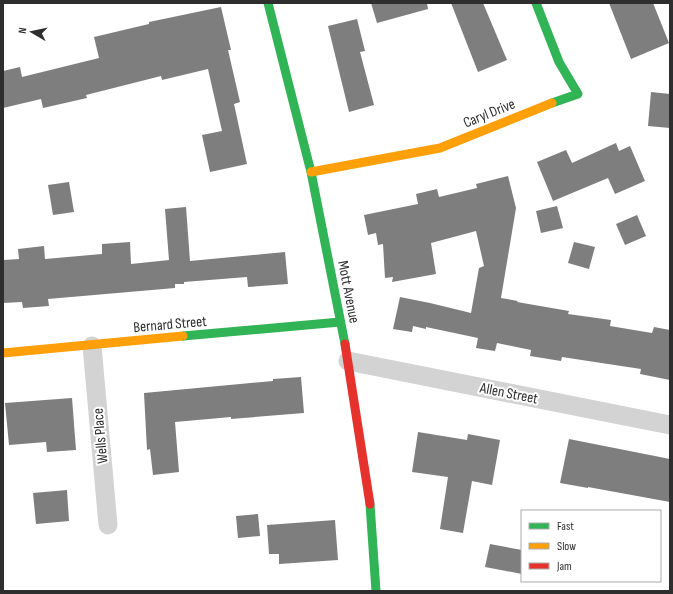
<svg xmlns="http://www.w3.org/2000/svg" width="673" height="594" font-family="'Sofia Sans Condensed',sans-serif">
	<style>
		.building { fill: #7e7e7e }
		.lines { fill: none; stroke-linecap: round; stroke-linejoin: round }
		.street { stroke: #d3d3d3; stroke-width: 19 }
		.fast { stroke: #30b455; stroke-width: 9 }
		.slow { stroke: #ff9f0a; stroke-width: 9 }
		.jam { stroke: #e5322d; stroke-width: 9 }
		.labels { text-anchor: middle; stroke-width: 4; stroke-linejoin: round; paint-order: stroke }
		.street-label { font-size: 15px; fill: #2e2e2e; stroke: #fff }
	</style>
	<rect width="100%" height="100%" fill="#fff"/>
	<!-- building -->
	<g class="building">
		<polygon points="371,3 427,3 428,9 377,23"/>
		<polygon points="451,3 483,3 507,60 478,72"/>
		<polygon points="609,3 653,3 669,43 631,59"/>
		<polygon points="221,7 231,50 228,50 240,102 234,104 247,164 210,172 202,135 222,131 208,69 162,80 161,76 86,95 87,98 43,108 41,99 3,108 3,71 20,67 22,77 99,58 94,37 149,24 149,22"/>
		<polygon points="357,19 365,51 360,52 374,105 349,112 328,26"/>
		<polygon points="651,92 670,94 670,128 648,126"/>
		<polygon points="616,143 619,151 630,146 645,181 615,194 608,178 553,201 537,162 566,150 572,163"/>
		<polygon points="508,176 516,208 501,298 518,301 517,302 569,311 568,314 611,320 610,326 652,333 654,327 670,330 670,380 640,374 641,369 562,357 561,361 530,356 531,350 497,343 495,351 476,348 478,338 426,327 426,329 413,326 412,332 393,329 400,297 430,303 471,313 479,268 484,266 476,231 431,243 436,274 392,282 393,277 385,278 383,244 378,245 376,233 368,235 364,215 418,204 416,194 437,189 439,197 477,188 476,184"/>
		<polygon points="69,182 74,212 53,215 48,185"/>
		<polygon points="557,206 563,228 541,233 536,211"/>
		<polygon points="186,207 190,261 285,252 288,284 248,287 247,277 184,282 184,284 175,284 175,288 48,299 49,306 23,308 22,302 3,303 3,260 19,259 18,249 44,246 45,259 102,254 102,244 130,242 131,264 169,260 165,209"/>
		<polygon points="637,215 646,236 625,245 616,224"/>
		<polygon points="574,242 595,247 589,269 568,263"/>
		<polygon points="301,377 304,413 231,419 231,417 175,422 179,472 153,475 150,449 147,450 144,393 273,381 273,379"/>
		<polygon points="72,398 76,450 47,452 46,442 9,445 5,403"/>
		<polygon points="418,432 467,440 468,434 500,440 492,485 472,481 463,533 440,529 448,477 412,472"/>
		<polygon points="569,439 670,459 670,502 588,487 588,488 560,483"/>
		<polygon points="67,490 69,521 36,524 33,493"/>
		<polygon points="258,514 260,536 238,538 236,516"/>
		<polygon points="335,520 338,560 279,564 279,554 269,554 267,525"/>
		<polygon points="490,544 522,550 522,574 485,567"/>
	</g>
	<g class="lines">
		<!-- street -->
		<g class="street">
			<polyline points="92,346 108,525"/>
			<polyline points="348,361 670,425"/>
		</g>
		<!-- fast -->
		<g class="fast">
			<polyline points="268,3 311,172 345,344"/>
			<polyline points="536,3 559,62 578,94 552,103"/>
			<polyline points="183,336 340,322"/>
			<polyline points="370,504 376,591"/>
		</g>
		<!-- slow -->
		<g class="slow">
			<polyline points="311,172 440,148 552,103"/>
			<polyline points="3,353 183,336"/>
		</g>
		<!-- jam -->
		<polyline class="jam" points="345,344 370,504"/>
	</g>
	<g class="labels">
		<!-- street labels -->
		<g class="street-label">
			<text transform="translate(489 113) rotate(-22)" y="5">Caryl Drive</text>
			<text transform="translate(349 292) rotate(79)" y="5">Mott Avenue</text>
			<text transform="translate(170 324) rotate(-5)" y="5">Bernard Street</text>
			<text transform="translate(509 393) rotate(11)" y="5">Allen Street</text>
			<text transform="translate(100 436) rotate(-95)" y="5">Wells Place</text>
		</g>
	</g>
	<!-- border -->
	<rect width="673" height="594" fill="none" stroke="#2e2e2e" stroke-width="8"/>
	<!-- legend -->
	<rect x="521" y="510" width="140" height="72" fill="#ffffff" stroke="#ababab"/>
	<rect x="529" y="523" width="20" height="6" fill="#30b455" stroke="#ababab"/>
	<text x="557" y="530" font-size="12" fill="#2e2e2e">Fast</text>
	<rect x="529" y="543" width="20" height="6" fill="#ff9f0a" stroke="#ababab"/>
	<text x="557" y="550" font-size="12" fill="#2e2e2e">Slow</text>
	<rect x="529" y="563" width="20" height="6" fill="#e5322d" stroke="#ababab"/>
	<text x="557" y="570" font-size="12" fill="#2e2e2e">Jam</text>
	<!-- north arrow -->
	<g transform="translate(32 32) rotate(279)" stroke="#ffffff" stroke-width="3" paint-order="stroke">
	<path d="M0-3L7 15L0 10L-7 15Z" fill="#2e2e2e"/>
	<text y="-6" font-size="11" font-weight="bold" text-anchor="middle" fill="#2e2e2e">N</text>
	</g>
</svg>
